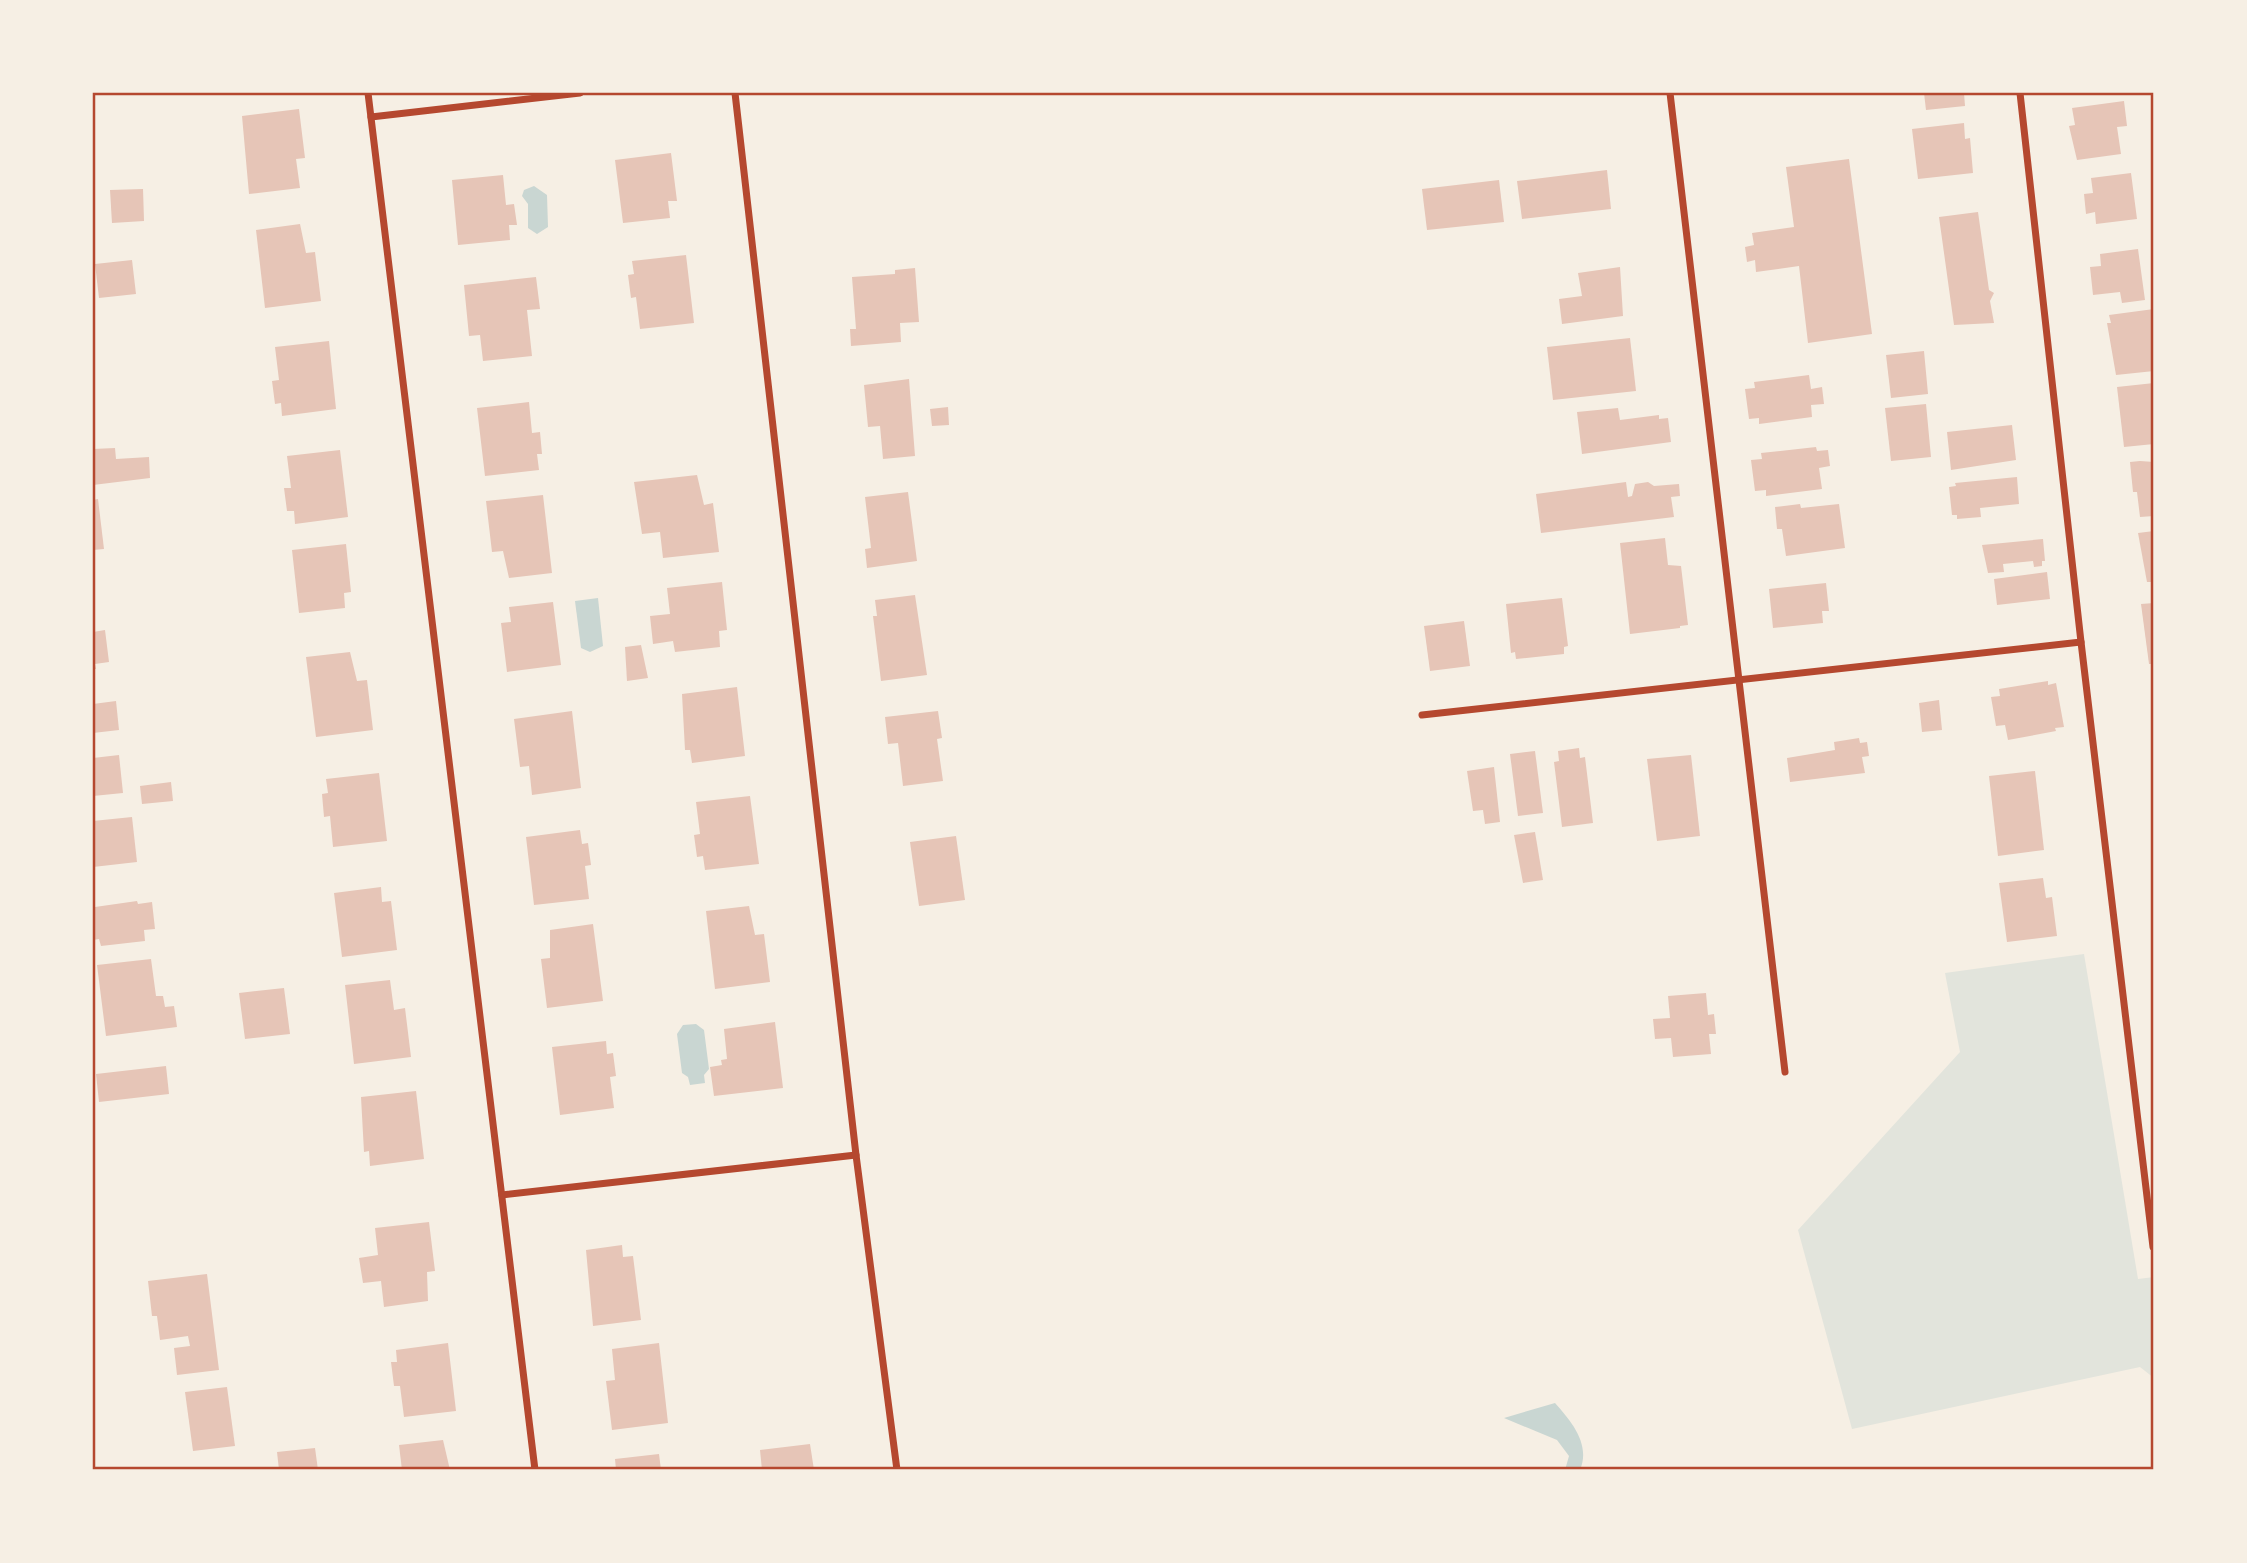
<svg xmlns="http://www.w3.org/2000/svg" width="2247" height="1563" font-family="'Open Sans',sans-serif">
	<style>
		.green { fill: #e2e4dc }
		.water { fill: #c9d6d2 }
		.building { fill: #e6c5b7 }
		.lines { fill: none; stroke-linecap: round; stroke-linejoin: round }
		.minor { stroke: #b5482f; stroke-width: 7 }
		.neatline { fill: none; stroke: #b5482f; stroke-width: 2.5 }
	</style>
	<rect width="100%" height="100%" fill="#f6efe4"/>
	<!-- green -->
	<polygon class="green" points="2084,954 2138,1279 2154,1277 2154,1378 2140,1367 1852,1429 1798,1230 1960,1052 1945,973"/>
	<!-- water -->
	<g class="water">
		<polygon points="534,186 547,195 548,227 537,234 528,228 528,204 522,196 524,190"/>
		<polygon points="598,598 603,646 590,652 581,648 575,601"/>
		<polygon points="696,1024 704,1030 709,1069 704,1075 705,1083 690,1085 688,1077 682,1073 677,1034 683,1025"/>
		<path d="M 1555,1403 C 1571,1421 1591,1444 1580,1470 L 1565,1470 L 1569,1456 L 1557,1440 L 1504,1418 Z"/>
	</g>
	<!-- building -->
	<g class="building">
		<polygon points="1924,93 1964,93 1965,106 1926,110"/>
		<polygon points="2124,101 2127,126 2117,127 2121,154 2077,160 2069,126 2075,125 2072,108"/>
		<polygon points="299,109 305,158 296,159 300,188 249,194 242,116"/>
		<polygon points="1964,123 1965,139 1970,138 1973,173 1918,179 1912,129"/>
		<polygon points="671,153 677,201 668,201 670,218 623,223 615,160"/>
		<polygon points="1849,159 1872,334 1808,343 1799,266 1756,272 1755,260 1747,262 1745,247 1754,245 1752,233 1794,227 1786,167"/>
		<polygon points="1607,170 1611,209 1522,219 1517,181"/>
		<polygon points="2131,173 2137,219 2096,224 2095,212 2086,214 2084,194 2093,193 2091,178"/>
		<polygon points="503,175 506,205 514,204 517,225 509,225 510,240 458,245 452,180"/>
		<polygon points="1499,180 1504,222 1427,230 1422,189"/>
		<polygon points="143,189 144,221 112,223 110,190"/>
		<polygon points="1978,212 1989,290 1994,293 1990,301 1994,323 1954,325 1939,217"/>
		<polygon points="300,224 306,253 315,252 321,301 265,308 256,230"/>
		<polygon points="2138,249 2145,300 2122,303 2120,292 2093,295 2090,267 2101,266 2100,254"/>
		<polygon points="686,255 694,323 640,329 636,297 631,298 628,275 634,274 632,261"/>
		<polygon points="132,260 136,294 99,298 95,264"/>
		<polygon points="1620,267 1623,316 1562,324 1559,299 1582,296 1578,273"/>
		<polygon points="915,268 919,322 900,323 901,342 851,346 850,329 856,329 852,277 895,274 895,270"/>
		<polygon points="536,277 540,309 527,310 532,356 483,361 480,335 469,336 464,285"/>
		<polygon points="2154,309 2154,371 2116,375 2107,323 2111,323 2109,315"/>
		<polygon points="1630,338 1636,391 1553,400 1547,347"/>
		<polygon points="329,341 336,409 282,416 281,403 275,404 272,381 279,380 275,347"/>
		<polygon points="1924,351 1928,394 1891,398 1886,355"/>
		<polygon points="1809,375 1811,389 1822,387 1824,404 1811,405 1812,417 1759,424 1759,418 1749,419 1745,389 1755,388 1754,382"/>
		<polygon points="909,379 915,456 883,459 880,426 868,427 864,385"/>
		<polygon points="2154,383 2154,444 2124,447 2117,387"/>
		<polygon points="529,402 532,433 540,432 542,454 537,454 539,470 485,476 477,408"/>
		<polygon points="1926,404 1931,457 1891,461 1885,408"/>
		<polygon points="948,407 949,425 932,426 930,409"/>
		<polygon points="1618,408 1620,420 1659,415 1659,419 1668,418 1671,442 1582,454 1577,412"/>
		<polygon points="2012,425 2016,460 1951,470 1947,432"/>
		<polygon points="1816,447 1817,451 1828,450 1830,466 1819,468 1822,489 1766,496 1766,490 1755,491 1751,460 1762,459 1761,453"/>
		<polygon points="115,448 116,459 149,457 150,478 93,485 93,449"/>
		<polygon points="340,450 348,517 295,524 294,511 287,511 284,488 291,488 287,456"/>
		<polygon points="2140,461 2154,462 2154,516 2140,517 2137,492 2133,492 2130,462"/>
		<polygon points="697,475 704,505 713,503 719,552 663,558 660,532 642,534 634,482"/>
		<polygon points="2017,477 2019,504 1980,508 1981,517 1957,519 1957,515 1952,515 1949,487 1956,486 1955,483"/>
		<polygon points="1626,482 1628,497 1632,496 1635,484 1648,482 1654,486 1679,484 1680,496 1671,497 1674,517 1541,533 1536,494"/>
		<polygon points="908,492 917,561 867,568 865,549 871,548 865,497"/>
		<polygon points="543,495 552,573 509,578 503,551 492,552 486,501"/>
		<polygon points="98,499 104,549 93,550 93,500"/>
		<polygon points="1800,504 1801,508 1839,504 1845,548 1786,556 1782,529 1777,529 1775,507"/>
		<polygon points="2154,531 2154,582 2147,582 2138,533"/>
		<polygon points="1665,538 1668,565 1681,566 1688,625 1680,626 1680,628 1630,634 1620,543"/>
		<polygon points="2043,539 2045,561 2042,561 2042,566 2034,567 2033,561 2003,564 2004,572 1988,573 1982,545"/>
		<polygon points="346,544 351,592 344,593 345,608 299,613 292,550"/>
		<polygon points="2047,572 2050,599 1997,605 1994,579"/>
		<polygon points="722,582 727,630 719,631 720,647 675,652 673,641 653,644 650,616 670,614 667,588"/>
		<polygon points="1826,583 1829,611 1822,611 1823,623 1773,628 1769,589"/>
		<polygon points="915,595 927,675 881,681 873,616 877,616 875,600"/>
		<polygon points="1562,598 1568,646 1564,647 1564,654 1516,659 1515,652 1511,653 1506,604"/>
		<polygon points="553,602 561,665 507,672 501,623 511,622 509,607"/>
		<polygon points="2154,603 2154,664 2149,664 2141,604"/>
		<polygon points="1464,621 1470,666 1430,671 1424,626"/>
		<polygon points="105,630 109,662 95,664 96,669 93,669 93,632"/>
		<polygon points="641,645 648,678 627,681 625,647"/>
		<polygon points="350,652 357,681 367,680 373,730 316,737 306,657"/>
		<polygon points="2048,681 2048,685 2056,683 2064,727 2055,728 2056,731 2008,740 2005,725 1996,726 1991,697 2000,696 1999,689"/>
		<polygon points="737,687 745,756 692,763 690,750 685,750 682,694"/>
		<polygon points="1939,700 1942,730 1922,732 1919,703"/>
		<polygon points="116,701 119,730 93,733 93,704"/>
		<polygon points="572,711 581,788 532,795 529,766 520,767 514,719"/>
		<polygon points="938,711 942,738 937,739 943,781 903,786 898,743 888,744 885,717"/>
		<polygon points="1859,738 1860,743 1867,742 1869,756 1862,757 1865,773 1790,782 1787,758 1835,750 1834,742"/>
		<polygon points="1579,748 1580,758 1585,757 1593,823 1562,827 1554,762 1559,761 1558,751"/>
		<polygon points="1535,751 1543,813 1518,816 1510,754"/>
		<polygon points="119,755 123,793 93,796 93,758"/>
		<polygon points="1691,755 1700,836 1657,841 1647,759"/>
		<polygon points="1494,767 1500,822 1485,824 1483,810 1473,811 1467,771"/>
		<polygon points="2035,771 2044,850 1998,856 1989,776"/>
		<polygon points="379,773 387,841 333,847 330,816 324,817 322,794 328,793 326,779"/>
		<polygon points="171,782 173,801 142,804 140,786"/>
		<polygon points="750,796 759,864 705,870 703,856 697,857 694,835 700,834 696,802"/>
		<polygon points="132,817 137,862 93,867 93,821"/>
		<polygon points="580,830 582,844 588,843 591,865 585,866 589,899 534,905 526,837"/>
		<polygon points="1535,832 1543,880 1523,883 1514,835"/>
		<polygon points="956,836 965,900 919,906 910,842"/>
		<polygon points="2043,878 2046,898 2052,897 2057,936 2007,942 1999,883"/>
		<polygon points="381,887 382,902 391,901 397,950 342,957 334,893"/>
		<polygon points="137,901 138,904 152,902 155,929 144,930 145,941 101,946 99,939 93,940 95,907"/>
		<polygon points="749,906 755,935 764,934 770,982 715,989 706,911"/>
		<polygon points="593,924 603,1001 547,1008 541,959 550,958 550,930"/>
		<polygon points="151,959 156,996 163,996 165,1007 174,1006 177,1027 106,1036 97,965"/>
		<polygon points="390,980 394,1010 405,1008 411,1057 354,1064 345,985"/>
		<polygon points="284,988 290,1034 245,1039 239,993"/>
		<polygon points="1706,993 1708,1015 1714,1014 1716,1034 1709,1034 1711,1054 1673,1057 1671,1038 1655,1039 1653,1019 1670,1018 1668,996"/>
		<polygon points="775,1022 783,1088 714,1096 710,1067 722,1065 721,1060 727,1059 724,1029"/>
		<polygon points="606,1041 607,1054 613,1053 616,1076 610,1077 614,1108 560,1115 552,1047"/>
		<polygon points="166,1066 169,1094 99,1102 96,1074"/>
		<polygon points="416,1091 424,1159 370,1166 369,1151 364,1152 361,1097"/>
		<polygon points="429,1222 435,1271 427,1272 428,1301 384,1307 381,1281 363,1283 359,1258 378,1255 375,1228"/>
		<polygon points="622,1245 623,1257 633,1256 641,1320 593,1326 586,1250"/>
		<polygon points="207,1274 219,1370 177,1375 174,1348 190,1346 188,1336 160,1340 157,1316 152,1316 148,1281"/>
		<polygon points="448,1343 456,1411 404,1417 400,1386 394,1386 391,1362 397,1362 396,1350"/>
		<polygon points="659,1343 668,1423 612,1430 606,1381 615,1380 612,1349"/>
		<polygon points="227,1387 235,1446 193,1451 185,1392"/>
		<polygon points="443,1440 450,1470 402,1470 399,1445"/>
		<polygon points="810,1444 814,1470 762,1470 760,1450"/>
		<polygon points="315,1448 318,1470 279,1470 277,1452"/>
		<polygon points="659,1454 661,1470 616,1470 615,1459"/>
	</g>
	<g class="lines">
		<!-- minor -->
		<g class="minor">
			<polyline points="368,93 535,1470"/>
			<polyline points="735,93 856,1155 897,1470"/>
			<polyline points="1670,93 1785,1072"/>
			<polyline points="2020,93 2081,642 2153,1247"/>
			<polyline points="371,117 580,93"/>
			<polyline points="1422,715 2081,642"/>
			<polyline points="502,1195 856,1155"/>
		</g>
	</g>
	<!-- border -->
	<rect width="2247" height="1563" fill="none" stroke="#f6efe4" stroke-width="189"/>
	<rect x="94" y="94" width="2058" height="1374" class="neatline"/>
</svg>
